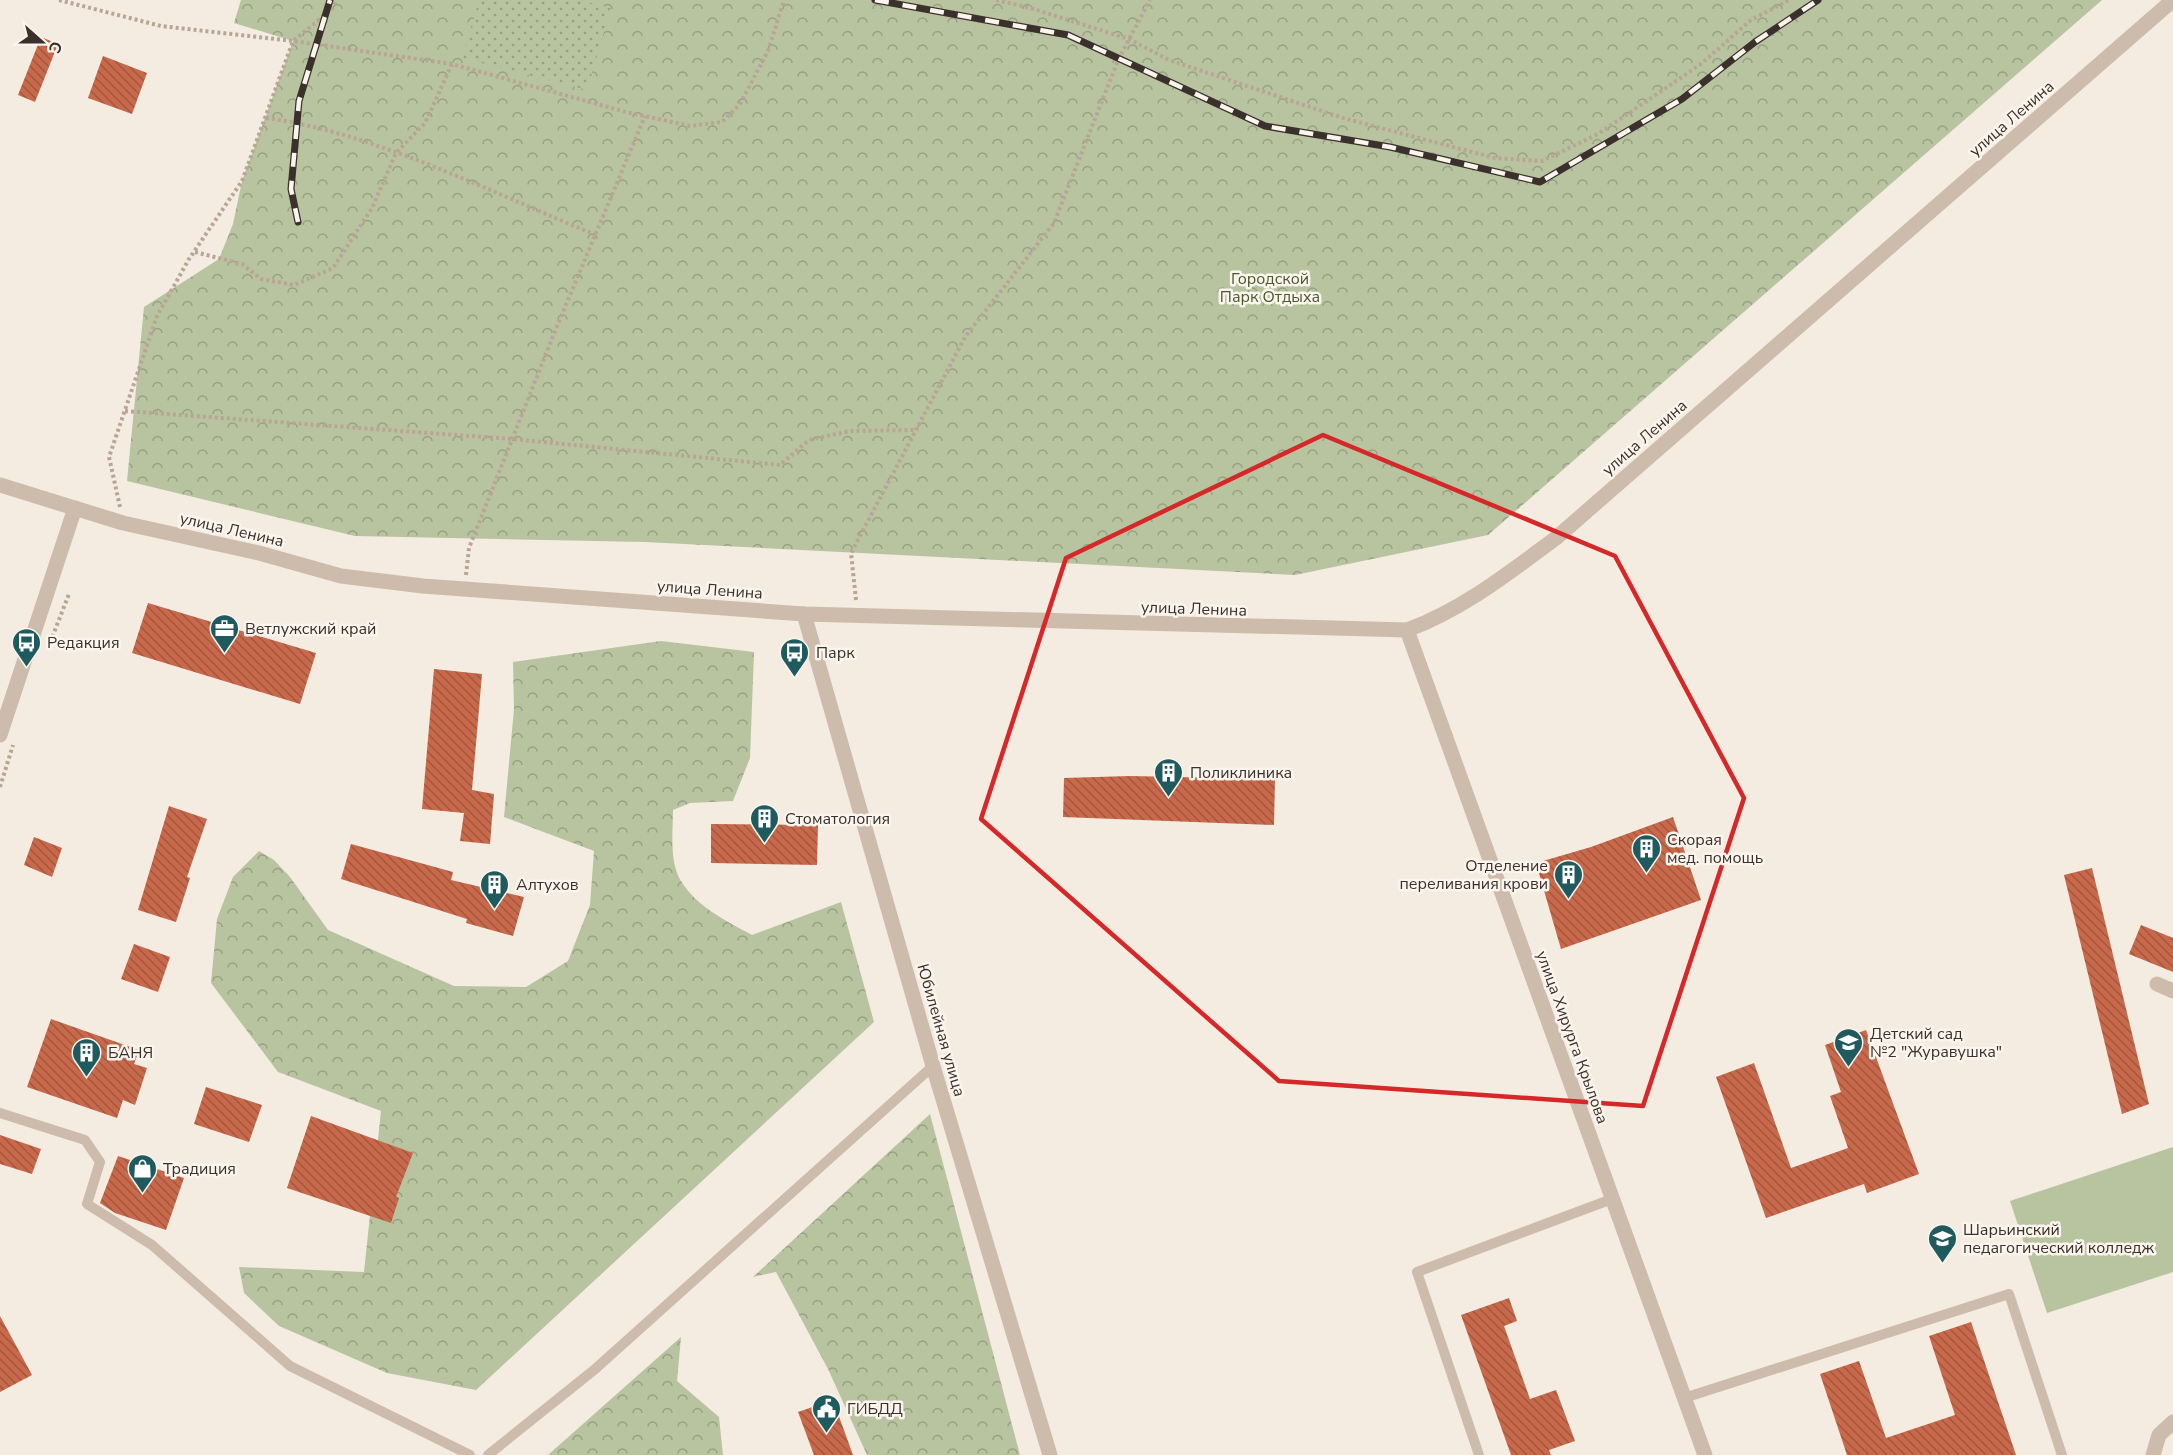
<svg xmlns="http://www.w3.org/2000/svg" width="2173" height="1455" font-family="'Nunito Sans',sans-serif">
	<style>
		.grass { fill: #b8c4a0 }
		.forest { fill: url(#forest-crowns) }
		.park { fill: url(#park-dots) }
		.building { fill: url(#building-back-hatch) }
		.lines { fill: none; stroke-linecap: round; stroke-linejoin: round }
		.path { stroke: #b9a596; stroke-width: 4; stroke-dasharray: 3 3; stroke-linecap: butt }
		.service { stroke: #cdbbac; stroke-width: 10 }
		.minor { stroke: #cdbbac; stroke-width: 15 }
		.tertiary { stroke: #cdbbac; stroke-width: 15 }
		.rail-casing { stroke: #3b302b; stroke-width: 7 }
		.rail { stroke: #fbf5ee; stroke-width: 4.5; stroke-dasharray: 14; stroke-linecap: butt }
		.marked { fill: none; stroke: #d62828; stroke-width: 4.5; stroke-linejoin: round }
		.labels { text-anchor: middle; stroke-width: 5; stroke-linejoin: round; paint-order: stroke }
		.street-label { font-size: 16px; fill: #3b302b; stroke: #fbf5ee }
		.park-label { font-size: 16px; fill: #4a5a2e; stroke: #fbf5ee }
		.poi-label { font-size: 16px; fill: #3b302b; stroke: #fbf5ee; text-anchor: start }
	</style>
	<defs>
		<pattern id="forest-crowns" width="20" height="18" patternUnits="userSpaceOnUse" patternTransform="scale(1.5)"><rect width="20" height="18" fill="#b8c4a0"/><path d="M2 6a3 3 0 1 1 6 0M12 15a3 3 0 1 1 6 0" fill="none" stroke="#97a083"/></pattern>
		<pattern id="park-dots" width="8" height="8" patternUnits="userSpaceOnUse" patternTransform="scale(1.5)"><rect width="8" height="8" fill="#b8c4a0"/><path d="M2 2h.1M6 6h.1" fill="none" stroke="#97a083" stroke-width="1.8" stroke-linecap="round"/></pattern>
		<pattern id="building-back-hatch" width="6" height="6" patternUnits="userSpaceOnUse" patternTransform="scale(1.5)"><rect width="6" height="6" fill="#c8694b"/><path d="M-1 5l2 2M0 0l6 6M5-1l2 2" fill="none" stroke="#a4573f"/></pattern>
	</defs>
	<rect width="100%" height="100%" fill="#f4ebe1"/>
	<!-- grass -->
	<polygon class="grass" points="2173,1147 2173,1272 2047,1313 2010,1201"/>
	<!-- forest -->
	<g class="forest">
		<polygon points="241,0 2102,0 1488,535 1295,575 645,542 355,536 127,481 144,307 219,259 233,224 242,181 293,41 234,23"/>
		<path d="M 661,641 L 754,652 L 750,758 L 733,801 L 690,803 L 673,810 C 673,831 669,862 681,881 C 697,907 726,921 752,935 L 841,902 L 874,1022 L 476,1390 L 387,1373 L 279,1326 L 244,1293 L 239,1267 L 364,1272 L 381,1111 L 278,1072 L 211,983 L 217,919 L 233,877 L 259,851 L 274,860 L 290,877 L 328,930 L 454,986 L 526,987 L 568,961 L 590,905 L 594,851 L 504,817 L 514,709 L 513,662 Z"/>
		<polygon points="930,1114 1020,1455 867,1455 828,1369 776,1272 753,1277"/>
		<polygon points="681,1337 677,1381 719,1417 723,1455 548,1455"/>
	</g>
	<!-- park -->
	<polygon class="park" points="479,0 579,0 611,8 587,90 462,58"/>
	<!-- building -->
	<g class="building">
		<polygon points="41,37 58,44 35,102 18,95"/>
		<polygon points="103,56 147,73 132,114 88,98"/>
		<polygon points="148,603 316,653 300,704 132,653"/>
		<polygon points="434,669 482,674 472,790 494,794 490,844 460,841 464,813 422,809"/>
		<polygon points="1130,776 1275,779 1274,825 1063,817 1064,778"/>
		<polygon points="169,806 207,819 187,877 190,878 176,922 138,910"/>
		<polygon points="1673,817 1701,900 1561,949 1536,863 1591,847"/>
		<polygon points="711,824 818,825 817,865 711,863"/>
		<polygon points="34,837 62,848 52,877 24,865"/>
		<polygon points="351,844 453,872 451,880 524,897 513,936 466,923 467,919 341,879"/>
		<polygon points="2092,868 2149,1104 2122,1114 2064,875"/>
		<polygon points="2141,925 2173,938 2173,972 2129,954"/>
		<polygon points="134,944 170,957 158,992 121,979"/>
		<polygon points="51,1019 139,1050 134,1064 147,1068 135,1105 123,1100 117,1118 27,1087"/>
		<polygon points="1866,1030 1919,1174 1867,1193 1864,1184 1766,1218 1716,1077 1754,1063 1791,1168 1848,1148 1830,1096 1841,1092 1825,1045"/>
		<polygon points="206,1087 262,1105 249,1142 194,1124"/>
		<polygon points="311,1116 413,1153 396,1197 399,1198 391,1223 287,1188"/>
		<polygon points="0,1135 41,1149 32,1174 0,1164"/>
		<polygon points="118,1156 184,1178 166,1230 115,1213 100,1203"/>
		<polygon points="1509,1298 1517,1321 1504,1326 1530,1399 1556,1390 1575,1441 1549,1450 1551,1455 1511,1455 1461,1315"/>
		<polygon points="0,1316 32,1375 0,1392"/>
		<polygon points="1971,1322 2016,1455 1847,1455 1820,1374 1859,1361 1886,1438 1955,1415 1929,1336"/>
		<polygon points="833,1400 853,1455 814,1455 798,1412"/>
	</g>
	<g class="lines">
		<!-- path -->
		<g class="path">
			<polyline points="59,0 161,26 293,41 452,64 626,112 690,126 722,122 740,104 768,51 784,0"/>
			<polyline points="996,0 1027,7 1129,39 1169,60 1343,118 1495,158 1542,161 1598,134 1701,64 1751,20 1789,0"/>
			<path d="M 266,118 C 373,132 495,194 596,235"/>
			<polyline points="195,252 242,264 261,279 294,285 333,268 372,208 396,153 425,123 452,64"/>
			<polyline points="125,411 512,439 780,465 809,440 850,431 916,430"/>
			<polyline points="120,507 109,457 157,316 189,259 242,181 293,41 332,9 336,0"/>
			<polyline points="466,575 469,548 555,331 645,116"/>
			<polyline points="856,600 851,553 965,337 1054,223 1119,58 1150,0"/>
			<polyline points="48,648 69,594"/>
			<polyline points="0,787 13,745"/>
		</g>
		<!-- service -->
		<g class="service">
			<polyline points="0,1113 85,1140 100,1162 87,1204 152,1245 290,1366 470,1455"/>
			<polyline points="1684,1398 2009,1294 2062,1455"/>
			<polyline points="488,1455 594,1370 933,1066"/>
			<polyline points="1479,1455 1417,1272 1612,1199"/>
		</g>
		<!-- minor -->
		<g class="minor">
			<polyline points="804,614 933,1066 1050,1455"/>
			<polyline points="1407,630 1705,1455"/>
			<polyline points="2157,984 2173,991"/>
			<polyline points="2153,1455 2159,1435 2173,1422"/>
		</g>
		<!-- tertiary -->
		<g class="tertiary">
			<path d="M 0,485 L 123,523 L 259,553 L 341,576 L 423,586 L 804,614 L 1407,630 C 1462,610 1510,572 1556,538 L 2173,0"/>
			<polyline points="0,735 75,508"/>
		</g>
		<defs>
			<g id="rail">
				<polyline points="875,0 1068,35 1265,126 1390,147 1540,182 1682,99 1755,42 1818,0"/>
				<polyline points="298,222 291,189 299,101 330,0"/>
			</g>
		</defs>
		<!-- rail casing -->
		<use href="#rail" class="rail-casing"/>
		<!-- rail -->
		<use href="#rail" class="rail"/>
	</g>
	<!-- marked area -->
	<path class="marked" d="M 1323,435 L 1615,556 L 1744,798 L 1643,1106 L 1279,1081 L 981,819 L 1066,558 Z"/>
	<!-- icons -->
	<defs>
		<symbol id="office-pin" viewBox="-11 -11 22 30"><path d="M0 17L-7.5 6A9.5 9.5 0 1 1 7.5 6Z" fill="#1f5a5e" stroke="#fbf5ee"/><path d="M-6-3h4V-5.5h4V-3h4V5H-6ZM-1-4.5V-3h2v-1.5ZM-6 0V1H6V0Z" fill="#fff"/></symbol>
		<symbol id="bus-pin" viewBox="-11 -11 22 30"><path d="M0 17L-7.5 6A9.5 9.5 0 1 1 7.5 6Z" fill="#1f5a5e" stroke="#fbf5ee"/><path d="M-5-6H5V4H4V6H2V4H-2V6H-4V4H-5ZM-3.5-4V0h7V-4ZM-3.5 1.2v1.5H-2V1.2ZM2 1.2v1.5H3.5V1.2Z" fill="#fff"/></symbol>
		<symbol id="building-pin" viewBox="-11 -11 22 30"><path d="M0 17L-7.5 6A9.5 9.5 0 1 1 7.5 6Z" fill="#1f5a5e" stroke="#fbf5ee"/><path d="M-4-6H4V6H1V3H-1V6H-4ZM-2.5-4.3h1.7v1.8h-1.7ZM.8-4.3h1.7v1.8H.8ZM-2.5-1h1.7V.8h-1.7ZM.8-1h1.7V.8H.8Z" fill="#fff"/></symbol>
		<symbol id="school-pin" viewBox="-11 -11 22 30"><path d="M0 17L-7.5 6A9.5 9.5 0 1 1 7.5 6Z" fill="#1f5a5e" stroke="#fbf5ee"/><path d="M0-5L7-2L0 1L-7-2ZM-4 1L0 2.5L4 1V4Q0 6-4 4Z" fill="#fff"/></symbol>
		<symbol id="shop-pin" viewBox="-11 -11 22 30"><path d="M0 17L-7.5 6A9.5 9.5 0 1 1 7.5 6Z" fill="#1f5a5e" stroke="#fbf5ee"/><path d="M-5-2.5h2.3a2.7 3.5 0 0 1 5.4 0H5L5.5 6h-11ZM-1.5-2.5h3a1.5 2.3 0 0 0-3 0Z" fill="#fff"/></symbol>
		<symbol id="university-pin" viewBox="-11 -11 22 30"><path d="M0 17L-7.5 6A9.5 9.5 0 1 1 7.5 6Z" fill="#1f5a5e" stroke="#fbf5ee"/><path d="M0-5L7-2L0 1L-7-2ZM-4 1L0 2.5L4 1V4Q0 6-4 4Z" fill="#fff"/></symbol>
		<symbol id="civic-pin" viewBox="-11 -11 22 30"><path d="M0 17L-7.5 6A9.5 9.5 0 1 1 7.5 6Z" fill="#1f5a5e" stroke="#fbf5ee"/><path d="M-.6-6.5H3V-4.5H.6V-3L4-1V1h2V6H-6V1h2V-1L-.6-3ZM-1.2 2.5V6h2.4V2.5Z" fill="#fff"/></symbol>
	</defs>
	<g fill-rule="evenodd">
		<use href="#office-pin" x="208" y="612" width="33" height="45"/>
		<use href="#bus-pin" x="10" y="626" width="33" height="45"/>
		<use href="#bus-pin" x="778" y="636" width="33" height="45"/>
		<use href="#building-pin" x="1152" y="756" width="33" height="45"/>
		<use href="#building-pin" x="748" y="802" width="33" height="45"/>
		<use href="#building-pin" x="1630" y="832" width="33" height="45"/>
		<use href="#building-pin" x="1552" y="858" width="33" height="45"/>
		<use href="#building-pin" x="478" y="868" width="33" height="45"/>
		<use href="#school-pin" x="1832" y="1026" width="33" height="45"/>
		<use href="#building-pin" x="70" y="1036" width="33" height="45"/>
		<use href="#shop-pin" x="126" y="1152" width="33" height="45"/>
		<use href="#university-pin" x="1926" y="1222" width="33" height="45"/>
		<use href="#civic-pin" x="810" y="1392" width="33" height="45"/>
	</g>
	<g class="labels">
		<!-- street labels -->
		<g class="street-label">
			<text transform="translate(2011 118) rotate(-41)" y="6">улица Ленина</text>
			<text transform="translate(1644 437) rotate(-41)" y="6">улица Ленина</text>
			<text transform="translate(232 529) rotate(13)" y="6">улица Ленина</text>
			<text transform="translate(710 589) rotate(4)" y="6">улица Ленина</text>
			<text transform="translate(1194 608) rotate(2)" y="6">улица Ленина</text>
			<text transform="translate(942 1030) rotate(74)" y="6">Юбилейная улица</text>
			<text transform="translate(1573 1037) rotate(70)" y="6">улица Хирурга Крылова</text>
		</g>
		<!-- park labels -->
		<g class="park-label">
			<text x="1270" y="284">Городской<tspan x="1270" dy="18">Парк Отдыха</tspan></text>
		</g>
		<!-- poi labels -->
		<g class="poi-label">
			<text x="245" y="634">Ветлужский край</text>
			<text x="47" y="648">Редакция</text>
			<text x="816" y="658">Парк</text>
			<text x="1190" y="778">Поликлиника</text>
			<text x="785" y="824">Стоматология</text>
			<text x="1667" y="845">Скорая<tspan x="1667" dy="18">мед. помощь</tspan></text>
			<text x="1548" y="871" text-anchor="end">Отделение<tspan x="1548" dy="18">переливания крови</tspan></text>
			<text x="516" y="890">Алтухов</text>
			<text x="1870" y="1039">Детский сад<tspan x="1870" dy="18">№2 "Журавушка"</tspan></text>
			<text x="108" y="1058">БАНЯ</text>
			<text x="163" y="1174">Традиция</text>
			<text x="1963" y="1235">Шарьинский<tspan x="1963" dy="18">педагогический колледж</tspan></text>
			<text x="847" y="1414">ГИБДД</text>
		</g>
	</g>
	<!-- north arrow -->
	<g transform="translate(42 42) rotate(111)" stroke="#fbf5ee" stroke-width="4.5" paint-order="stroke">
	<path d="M0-4.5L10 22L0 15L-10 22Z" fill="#3b302b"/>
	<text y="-9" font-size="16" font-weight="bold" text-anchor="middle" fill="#3b302b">С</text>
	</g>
</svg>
